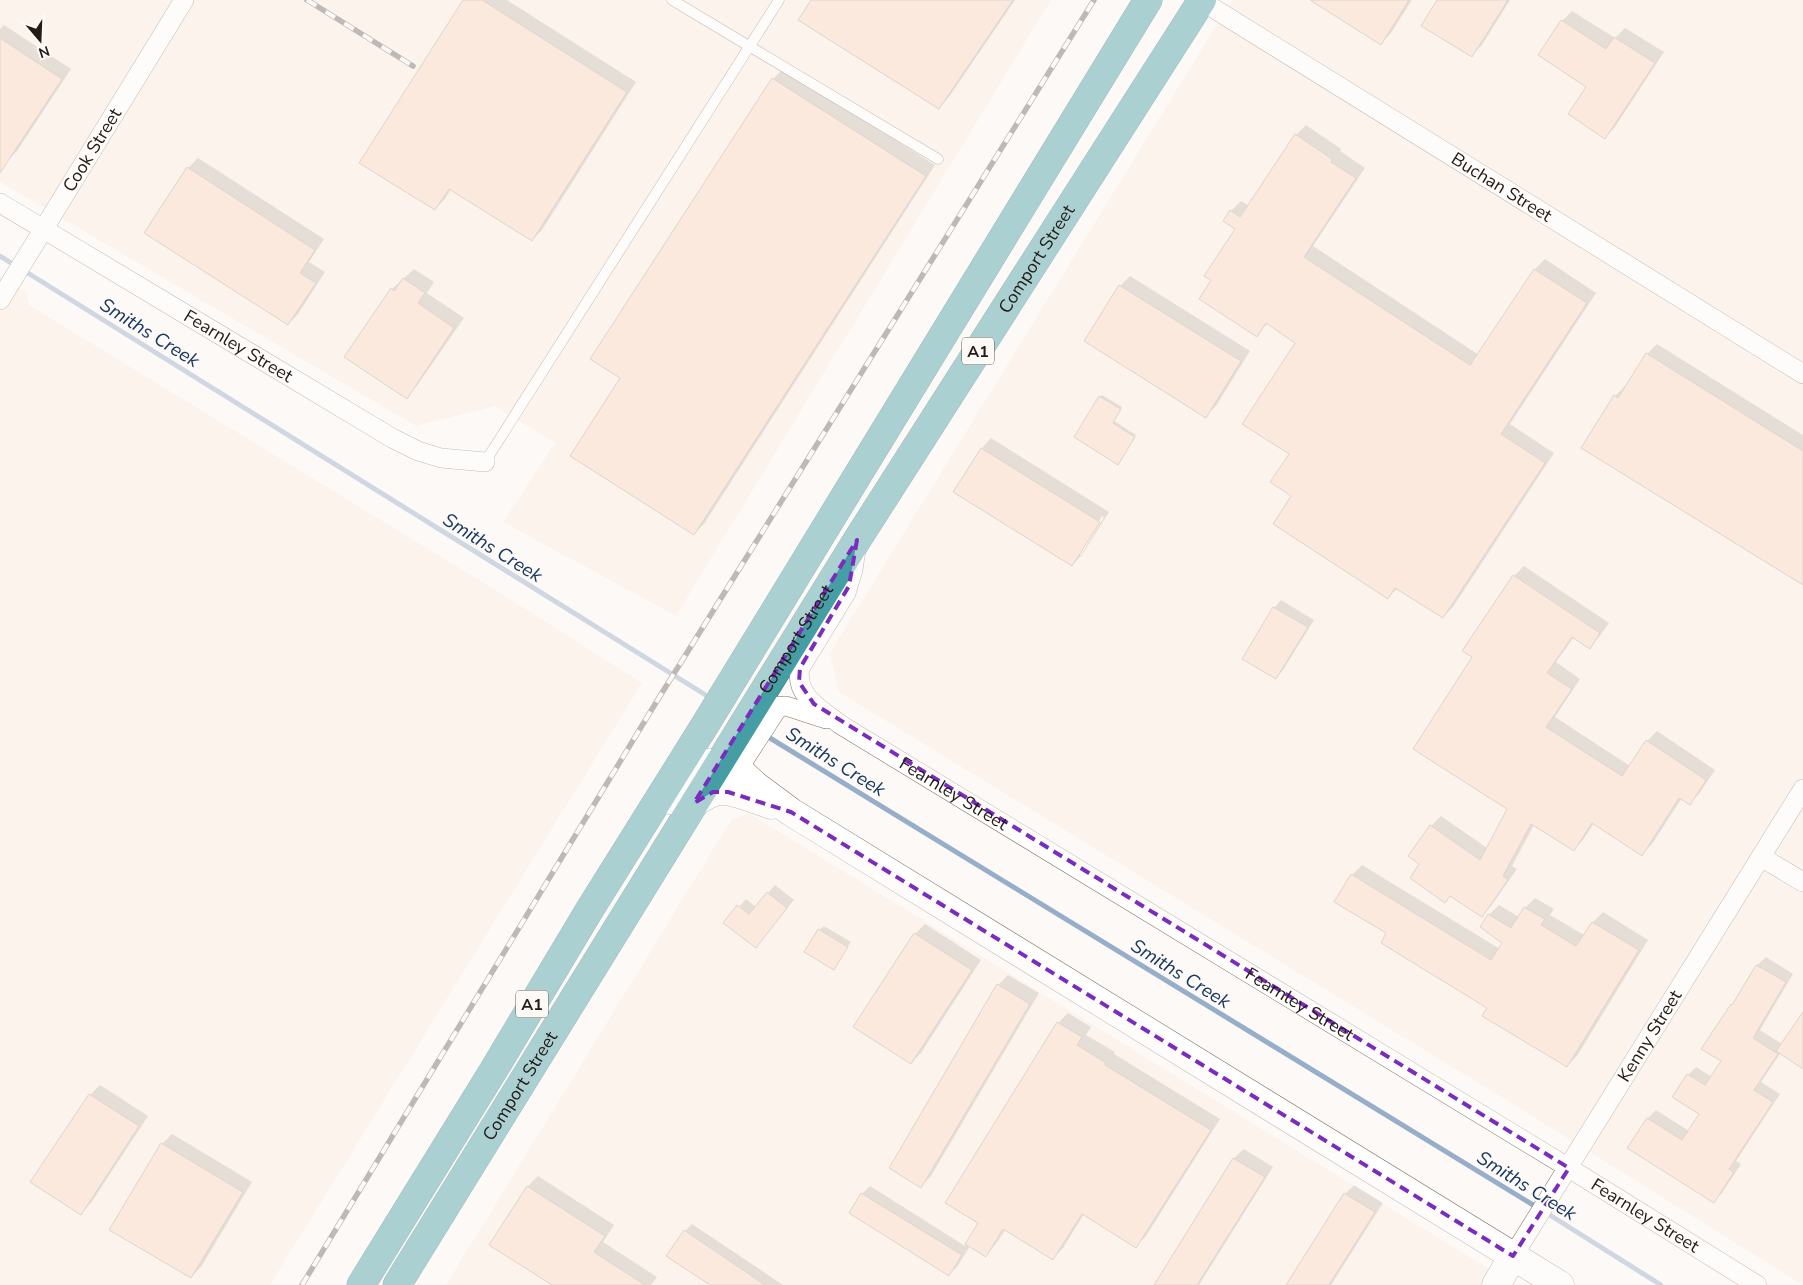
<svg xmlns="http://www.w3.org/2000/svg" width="1803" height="1285" font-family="'Nunito Sans',sans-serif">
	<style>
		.built { fill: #fbebdf }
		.shadow { fill: #0003; fill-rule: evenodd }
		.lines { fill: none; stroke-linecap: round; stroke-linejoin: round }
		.stream { stroke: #97aeca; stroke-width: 5 }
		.building { fill: #f5d5bd; stroke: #bba89a }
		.lane-casing { stroke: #837164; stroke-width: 11 }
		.street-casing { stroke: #837164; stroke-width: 20 }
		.secondary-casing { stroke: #837164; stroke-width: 29 }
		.highway-casing { stroke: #397073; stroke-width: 29 }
		.lane { stroke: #fff; stroke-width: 10 }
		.street { stroke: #fff; stroke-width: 19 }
		.secondary { stroke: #fff; stroke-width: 28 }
		.highway { stroke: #469ea5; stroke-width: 28 }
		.rail-casing { stroke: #726c68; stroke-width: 5.5 }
		.rail { stroke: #fdf9f6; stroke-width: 4; stroke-dasharray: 11; stroke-linecap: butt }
		.marked { fill: none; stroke: #7b2cbf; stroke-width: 4; stroke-dasharray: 10 6; stroke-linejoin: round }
		.labels { text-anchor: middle; stroke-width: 4; stroke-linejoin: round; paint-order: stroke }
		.shield { fill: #fdf9f6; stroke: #645e59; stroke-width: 1 }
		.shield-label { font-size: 16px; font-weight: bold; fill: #221b16 }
		.street-label { font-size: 18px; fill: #221b16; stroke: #fdf9f6 }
		.water-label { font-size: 19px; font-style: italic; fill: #173960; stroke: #fdf9f6 }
	</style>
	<rect width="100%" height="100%" fill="#fdf9f6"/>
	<!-- built -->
	<g class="built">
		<polygon points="0,0 1051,0 676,616 503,522 555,443 495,406 416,426 0,182"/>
		<polygon points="1232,0 1803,0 1803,1285 1521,1109 839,692 830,653"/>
		<polygon points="0,276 26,292 29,305 502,594 642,683 270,1285 0,1285"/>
		<polygon points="749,813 1515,1285 446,1285 731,820"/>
	</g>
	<!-- shadow -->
	<g class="shadow">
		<polygon points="464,0 507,0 636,82 542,230 532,240 451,189 445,199 435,209"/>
		<polygon points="812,0 1015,0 949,97 939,107"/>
		<polygon points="1312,0 1412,0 1391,33 1381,43"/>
		<polygon points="1438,0 1510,0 1482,45 1472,55"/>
		<polygon points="1572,11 1615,38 1625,28 1664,52 1615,127 1605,137 1588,86 1540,55 1562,21"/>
		<polygon points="4,25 71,69 17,151 7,161 0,156 0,29"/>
		<polygon points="783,69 935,165 704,524 694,534 622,378 773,79"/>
		<polygon points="1306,125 1341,149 1340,151 1365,168 1313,246 1479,355 1535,269 1545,259 1596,293 1510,424 1554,453 1453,607 1443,617 1398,588 1388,597 1293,496 1291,454 1297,343 1268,323 1256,335 1213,280 1237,229 1231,211 1241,201 1249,206 1296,135"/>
		<polygon points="198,158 324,239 309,262 325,272 298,314 288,324 188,168"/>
		<polygon points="414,269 434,282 427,293 464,318 416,387 406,397 392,289"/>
		<polygon points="1130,276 1250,351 1216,406 1206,416 1120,286"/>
		<polygon points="1657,344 1803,435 1803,584 1615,396 1625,386 1627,387 1647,354"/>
		<polygon points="1102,395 1122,407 1114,421 1136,435 1120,461 1100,397"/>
		<path d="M 991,438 L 1109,512 L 1082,555 L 1072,565 L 982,448 ZM 1102,516 L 1104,517 L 1081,555 L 1078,555 Z"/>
		<polygon points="1524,566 1609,623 1599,637 1589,647 1574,637 1556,662 1580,679 1555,717 1630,766 1647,741 1657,731 1715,770 1699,794 1689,803 1682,798 1652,844 1642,854 1594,823 1583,840 1573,850 1534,825 1512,866 1517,869 1491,906 1482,916 1452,895 1445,901 1421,864 1431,826 1441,816 1487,848 1509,808 1474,657 1514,576"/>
		<polygon points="1281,600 1314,620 1283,670 1276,678 1274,608"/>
		<polygon points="1362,865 1500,949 1504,942 1489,915 1499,905 1519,917 1525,908 1535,898 1554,909 1550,915 1584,935 1593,922 1603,912 1648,940 1577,1056 1567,1066 1388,933 1352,875"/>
		<polygon points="775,885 794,900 756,946 725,923 746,899 756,907"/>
		<polygon points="925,924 981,960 921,1053 911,1063 915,934"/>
		<polygon points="824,926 851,942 833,968 819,930"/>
		<polygon points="1766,957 1793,974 1760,1030 1782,1044 1803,1018 1803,1063 1781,1052 1761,1082 1780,1094 1736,1161 1741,1164 1722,1193 1714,1201 1648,1118 1656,1110 1689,1131 1701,1114 1688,1075 1696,1067 1712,1077 1722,1061 1736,1001 1757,965"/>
		<polygon points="1008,975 1039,993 931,1176 921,1186 998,985"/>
		<polygon points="1068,1013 1091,1027 1086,1035 1115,1052 1114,1054 1220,1119 1146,1236 1136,1246 1084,1214 1063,1248 1053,1258 1006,1229 995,1245 985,1255 970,1246 957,1267 949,1274 850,1212 862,1194 870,1186 965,1246 980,1223 1058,1023"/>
		<polygon points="100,1085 148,1116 91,1203 81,1213 90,1095"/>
		<polygon points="172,1134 252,1182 201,1267 191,1277 162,1144"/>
		<polygon points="1244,1149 1273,1167 1199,1285 1155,1285 1234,1158"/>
		<polygon points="538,1176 614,1225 603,1242 657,1277 651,1285 554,1285 491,1244 528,1186"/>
		<polygon points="1354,1185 1383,1203 1331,1285 1288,1285 1345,1194"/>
		<polygon points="692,1224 783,1285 712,1285 685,1231"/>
	</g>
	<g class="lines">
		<!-- stream -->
		<g class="stream">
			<polyline points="0,256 16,266"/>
			<polyline points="23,270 712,699"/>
			<polyline points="765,735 1538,1208"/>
			<polyline points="1545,1212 1661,1285"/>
		</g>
	</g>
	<!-- building -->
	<g class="building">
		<polygon points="463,0 482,0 627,92 532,241 449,189 435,210 359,163"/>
		<polygon points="811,0 1013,0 939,109 798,20"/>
		<polygon points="1310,0 1409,0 1381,45"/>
		<polygon points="1437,0 1508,0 1472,57 1421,26"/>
		<polygon points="1561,20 1606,49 1614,37 1655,63 1605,139 1568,114 1586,87 1538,55"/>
		<polygon points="0,38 62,79 0,173"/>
		<polygon points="772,78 926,176 694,535 570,456 620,378 590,359"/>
		<polygon points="1295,134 1332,159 1331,162 1356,178 1304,257 1470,365 1534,269 1587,303 1501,434 1545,463 1443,618 1395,588 1388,599 1273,524 1291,496 1270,482 1289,454 1242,424 1295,343 1266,323 1257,337 1199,299 1211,280 1204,276 1235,229 1223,221 1230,210 1240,217"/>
		<polygon points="187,167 315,250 300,273 316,283 288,325 144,233"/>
		<polygon points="403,278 425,293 418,303 454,328 407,399 344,357 391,288 394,291"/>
		<polygon points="1119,285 1241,361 1206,418 1084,341"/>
		<polygon points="1646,353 1803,451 1803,585 1581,448 1614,395 1618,398"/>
		<polygon points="1099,396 1121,409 1113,423 1135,437 1118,465 1074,437"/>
		<polygon points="981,448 1100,522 1072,566 953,492"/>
		<polygon points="1513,575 1600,633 1590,649 1572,637 1547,673 1572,689 1546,727 1622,776 1646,740 1706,780 1690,805 1679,798 1642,856 1592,823 1574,851 1531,824 1503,876 1508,880 1482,917 1450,896 1445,903 1410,878 1419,864 1408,856 1430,825 1480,860 1507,809 1413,749 1472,657 1462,651"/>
		<polygon points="1273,607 1308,627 1276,679 1242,659"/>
		<polygon points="1351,874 1491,960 1502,943 1480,927 1488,914 1511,928 1524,907 1545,919 1541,925 1576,946 1592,922 1639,950 1567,1067 1482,1016 1487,1008 1381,943 1386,933 1334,902"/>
		<polygon points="767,892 787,908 756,948 723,923 737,905 749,914"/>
		<polygon points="818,929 848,947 834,970 804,952"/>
		<polygon points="914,933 972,970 911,1064 853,1027"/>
		<polygon points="1756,965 1786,982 1753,1038 1778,1054 1754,1090 1773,1102 1729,1169 1734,1172 1714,1203 1627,1148 1647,1118 1682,1140 1699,1114 1672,1097 1687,1074 1705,1085 1721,1061 1701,1049 1731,1004 1732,1005"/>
		<polygon points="997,984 1030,1004 921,1188 889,1168"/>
		<polygon points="1803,1012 1803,1069 1776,1051"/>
		<polygon points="1057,1022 1082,1037 1077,1045 1106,1063 1105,1065 1211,1130 1136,1248 1082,1214 1053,1260 1003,1229 986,1257 965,1244 978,1223 945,1203"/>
		<polygon points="89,1094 139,1126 81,1215 30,1182"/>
		<polygon points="161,1143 243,1192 191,1278 109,1230"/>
		<polygon points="1233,1158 1265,1177 1197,1285 1154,1285"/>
		<polygon points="527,1186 605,1236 594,1252 645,1285 552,1285 489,1245"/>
		<polygon points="861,1193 962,1255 949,1276 849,1213"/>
		<polygon points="1344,1193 1375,1212 1329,1285 1286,1285"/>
		<polygon points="684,1230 765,1285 710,1285 666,1256"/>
	</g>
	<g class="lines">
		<defs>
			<g id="lane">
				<polyline points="672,0 938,159"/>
				<polyline points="485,462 779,0"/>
			</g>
			<g id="street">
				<path id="s1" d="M 1200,0 L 1803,374"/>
				<path id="s2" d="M 0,203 L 392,438 L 418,451 L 441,458 L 485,462"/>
				<path id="s3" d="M 0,300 L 184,0"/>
				<path id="s4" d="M 856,549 L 853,570 L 846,593 L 800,668 C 794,696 823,711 841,725 L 1569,1168 L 1757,1285"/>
				<polyline points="751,713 772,707 786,706 826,719"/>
				<polyline points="743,774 744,760 779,706"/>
				<polyline points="1761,857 1803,882"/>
				<path id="s5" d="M 1513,1256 L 1803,789"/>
			</g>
			<g id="secondary">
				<polyline points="670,800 684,778 696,768 709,763 719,764 743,774 756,786 791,812 1560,1285"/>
				<path d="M 694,803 C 700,800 706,795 712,793 C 727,786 755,800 771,805"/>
				<polyline points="1496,1285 1513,1256"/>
			</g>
			<g id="highway">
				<polyline points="361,1285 493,1071 590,909 705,725 1148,0"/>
				<path id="s6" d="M 397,1285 L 857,540 L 1202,0"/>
			</g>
		</defs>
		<!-- lane casing -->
		<use href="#lane" class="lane-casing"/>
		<!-- street casing -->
		<use href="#street" class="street-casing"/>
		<!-- secondary casing -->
		<use href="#secondary" class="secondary-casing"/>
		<!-- highway casing -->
		<use href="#highway" class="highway-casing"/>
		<!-- lane -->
		<use href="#lane" class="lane"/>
		<!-- street -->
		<use href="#street" class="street"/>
		<!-- secondary -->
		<use href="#secondary" class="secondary"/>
		<!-- highway -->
		<use href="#highway" class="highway"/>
		<defs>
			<g id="rail">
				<polyline points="307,0 413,66"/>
				<polyline points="302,1285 660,696 1094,0"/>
			</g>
		</defs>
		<!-- rail casing -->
		<use href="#rail" class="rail-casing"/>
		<!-- rail -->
		<use href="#rail" class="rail"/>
	</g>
	<!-- marked area -->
	<path d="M0 0H1803V1285H0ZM 857,540 L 849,586 L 800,668 L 799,682 L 814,704 L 1569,1168 L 1513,1256 L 791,812 L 728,792 L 713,792 L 694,803 Z" fill="#fdf9f6" fill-opacity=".55" fill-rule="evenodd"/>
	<path class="marked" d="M 857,540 L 849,586 L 800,668 L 799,682 L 814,704 L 1569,1168 L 1513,1256 L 791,812 L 728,792 L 713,792 L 694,803 Z"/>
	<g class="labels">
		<!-- shield labels -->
		<g class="shield">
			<rect x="962" y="337.5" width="32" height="27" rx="4"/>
			<rect x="516" y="990.5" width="32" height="27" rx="4"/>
		</g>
		<g class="shield-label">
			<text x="978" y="357">A1</text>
			<text x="532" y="1010">A1</text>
		</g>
		<!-- street labels -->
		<g class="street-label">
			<text dy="6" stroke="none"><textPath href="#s3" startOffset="176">Cook Street</textPath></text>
			<text dy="6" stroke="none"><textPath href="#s1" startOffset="355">Buchan Street</textPath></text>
			<text dy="6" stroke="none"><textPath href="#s6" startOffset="1209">Comport Street</textPath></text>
			<text dy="6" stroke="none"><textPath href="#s2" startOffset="278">Fearnley Street</textPath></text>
			<text dy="6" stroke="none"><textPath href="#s6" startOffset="759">Comport Street</textPath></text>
			<text dy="6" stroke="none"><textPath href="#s4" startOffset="340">Fearnley Street</textPath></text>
			<text dy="6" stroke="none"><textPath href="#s4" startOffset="745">Fearnley Street</textPath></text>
			<text dy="6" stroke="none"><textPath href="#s5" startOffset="259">Kenny Street</textPath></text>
			<text dy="6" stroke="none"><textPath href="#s6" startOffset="234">Comport Street</textPath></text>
			<text dy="6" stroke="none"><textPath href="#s4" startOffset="1150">Fearnley Street</textPath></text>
		</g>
		<!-- water labels -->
		<g class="water-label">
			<text transform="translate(150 332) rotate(32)" y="7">Smiths Creek</text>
			<text transform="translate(493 547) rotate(32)" y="7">Smiths Creek</text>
			<text transform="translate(836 761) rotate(32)" y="7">Smiths Creek</text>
			<text transform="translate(1181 973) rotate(32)" y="7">Smiths Creek</text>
			<text transform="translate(1527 1185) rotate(32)" y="7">Smiths Creek</text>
		</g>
	</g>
	<!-- north arrow -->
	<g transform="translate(40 40) rotate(161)" stroke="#fdf9f6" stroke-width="4" paint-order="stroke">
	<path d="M0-4L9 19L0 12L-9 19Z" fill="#221b16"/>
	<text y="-8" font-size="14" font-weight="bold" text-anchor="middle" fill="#221b16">N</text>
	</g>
</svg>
